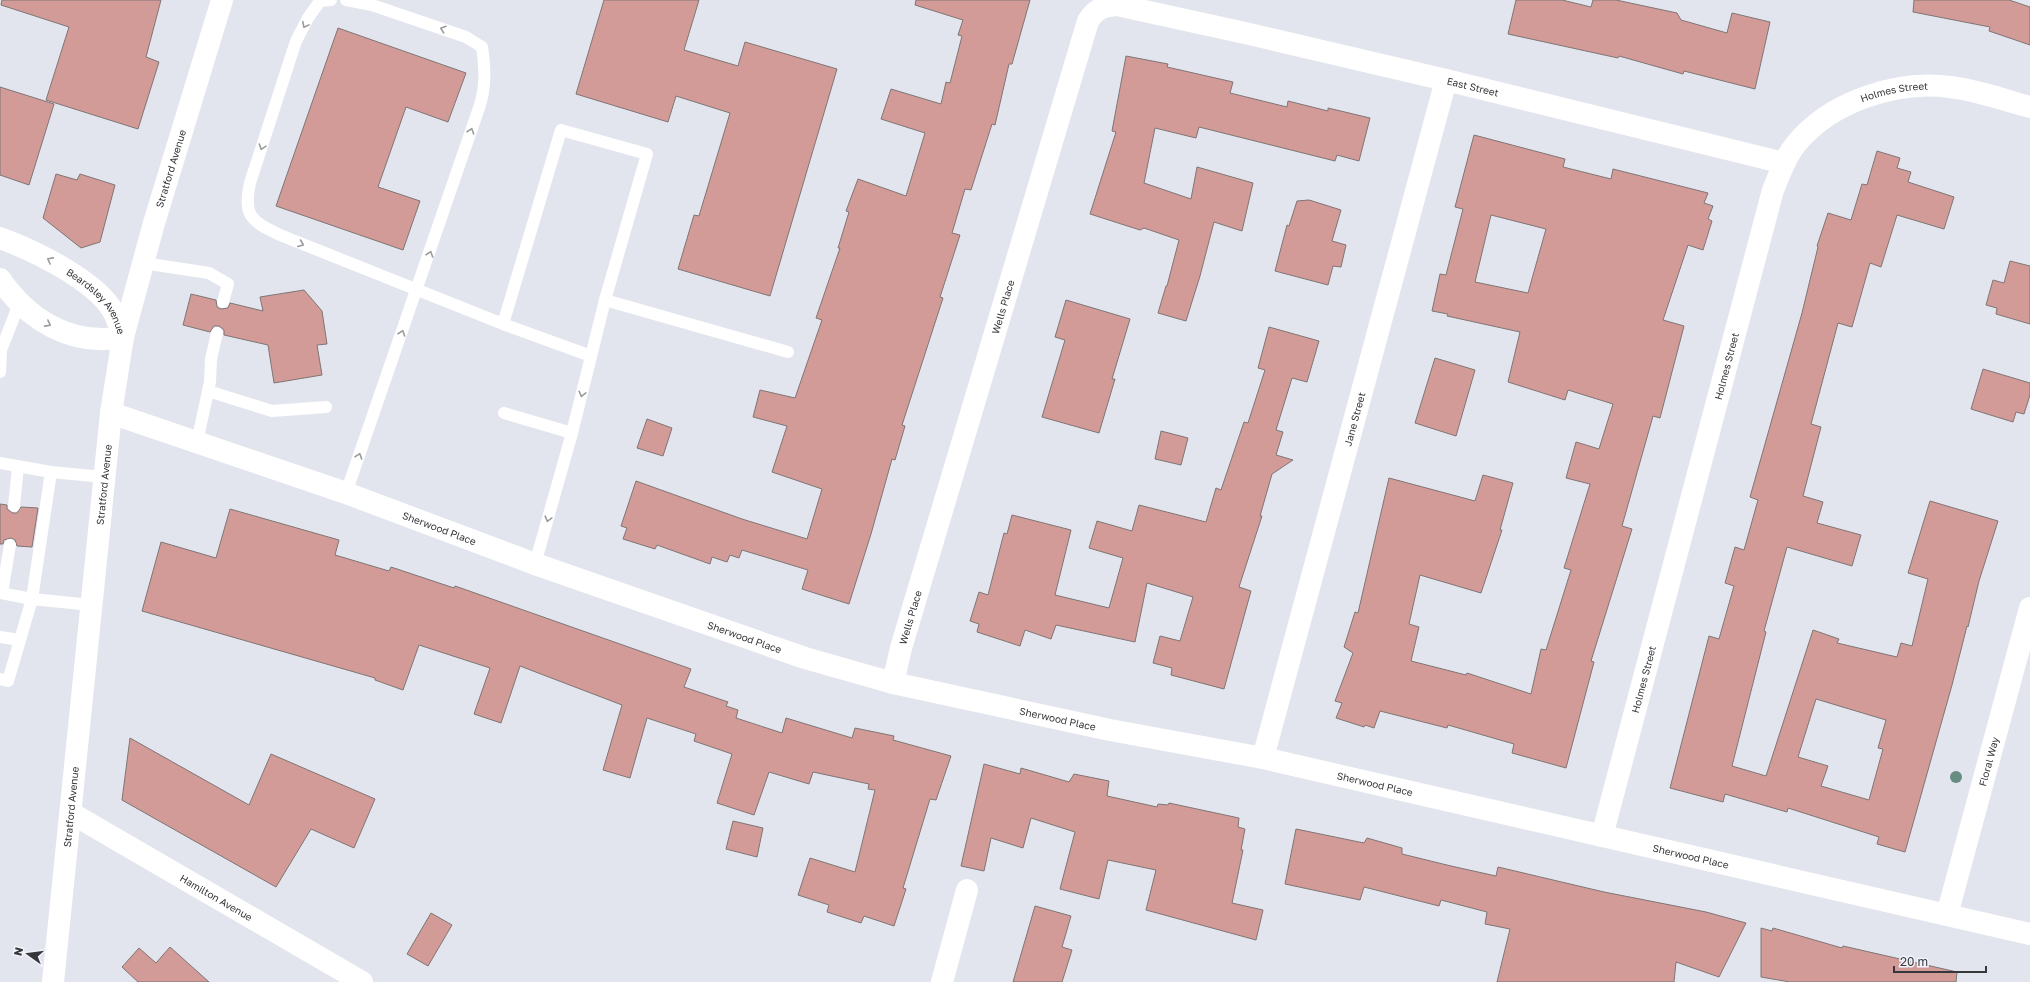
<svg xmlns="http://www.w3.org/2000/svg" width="2030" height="982" font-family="'Golos Text',sans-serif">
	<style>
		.building { fill: #d29b97; stroke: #7f7575; fill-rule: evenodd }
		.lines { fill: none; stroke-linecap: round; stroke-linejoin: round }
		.service { stroke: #fff; stroke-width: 12 }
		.minor { stroke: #fff; stroke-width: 22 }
		.secondary { stroke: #fff; stroke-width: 22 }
		.tree { fill: #678c81 }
		.oneway { stroke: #9a9b9c }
		.labels { text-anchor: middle; stroke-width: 3; stroke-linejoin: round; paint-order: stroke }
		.street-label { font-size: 10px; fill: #36373a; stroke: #f1f2fb }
	</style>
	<rect width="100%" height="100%" fill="#e3e5ee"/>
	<!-- building -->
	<g class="building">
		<polygon points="2,0 161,0 146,57 159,62 138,129 46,100 69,27 1,5"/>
		<polygon points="604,0 699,0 684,50 738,66 745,42 837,69 770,296 678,269 694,215 699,216 730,113 676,96 668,122 576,94"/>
		<polygon points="916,0 1030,0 1012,64 1009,64 995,125 992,124 971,190 965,189 952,233 960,235 940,297 943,298 902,425 905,426 895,460 892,459 871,534 849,604 802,589 808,570 742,550 739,558 730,555 727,562 712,557 710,564 657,545 655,549 623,539 627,528 621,526 636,481 742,519 807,539 822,489 772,472 787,426 753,417 760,390 795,398 822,320 816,318 840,248 838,248 849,212 846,211 858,179 906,196 925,133 881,119 891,89 941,104 946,82 950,83 962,36 958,35 963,20 915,5"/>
		<polygon points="1516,0 1562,0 1591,7 1593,0 1616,0 1677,13 1681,20 1727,33 1732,13 1770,22 1755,89 1684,71 1683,74 1619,56 1618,58 1508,34"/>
		<polygon points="1914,0 2009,0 2030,7 2030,45 1989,31 1990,27 1913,12"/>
		<polygon points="338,28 466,73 448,122 406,107 378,187 420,201 403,250 276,206"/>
		<polygon points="1126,56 1168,64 1167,67 1233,82 1230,93 1287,107 1288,101 1328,111 1328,108 1370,118 1359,161 1337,155 1335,161 1199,127 1196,138 1155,128 1144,183 1191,199 1197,167 1253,183 1242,231 1214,222 1200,276 1186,321 1158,313 1166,286 1167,286 1179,240 1144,228 1140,230 1090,214 1116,132 1112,131"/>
		<polygon points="0,87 54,104 29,185 0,175"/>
		<path d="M 1474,135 L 1565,159 L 1563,167 L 1611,179 L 1613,169 L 1708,193 L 1704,203 L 1713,206 L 1708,219 L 1712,221 L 1703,250 L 1688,245 L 1663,320 L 1684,326 L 1660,418 L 1653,416 L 1622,526 L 1632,529 L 1591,661 L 1594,662 L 1566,768 L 1512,753 L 1514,744 L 1448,725 L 1447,728 L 1380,711 L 1374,728 L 1365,725 L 1364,727 L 1336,718 L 1342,703 L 1335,701 L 1353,653 L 1344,647 L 1355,612 L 1358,613 L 1389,478 L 1475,501 L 1483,475 L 1513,483 L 1500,530 L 1502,530 L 1481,593 L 1420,575 L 1409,624 L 1419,627 L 1411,661 L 1466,675 L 1467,673 L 1531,694 L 1541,649 L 1546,650 L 1571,570 L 1564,568 L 1590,484 L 1566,478 L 1576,442 L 1599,449 L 1613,404 L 1568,390 L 1565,400 L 1508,382 L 1520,332 L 1447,316 L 1448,314 L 1432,311 L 1440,274 L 1446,275 L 1463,209 L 1455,207 ZM 1491,215 L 1546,229 L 1528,293 L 1475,282 Z"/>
		<path d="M 1877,151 L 1900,158 L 1897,168 L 1911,172 L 1908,182 L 1954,197 L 1944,229 L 1897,215 L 1881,267 L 1870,263 L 1852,327 L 1838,323 L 1811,424 L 1821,427 L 1803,496 L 1823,502 L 1817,523 L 1861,535 L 1852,566 L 1787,547 L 1764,631 L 1766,632 L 1732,766 L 1766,776 L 1813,630 L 1839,639 L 1837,643 L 1897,657 L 1901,643 L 1912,646 L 1928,579 L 1908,573 L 1930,501 L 1998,521 L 1979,581 L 1968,627 L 1967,626 L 1952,685 L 1905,852 L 1877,844 L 1879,837 L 1788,808 L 1787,812 L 1725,794 L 1723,802 L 1670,788 L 1709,636 L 1719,639 L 1734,586 L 1725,583 L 1735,547 L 1744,550 L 1758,500 L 1750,497 L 1802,313 L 1818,247 L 1817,246 L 1828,213 L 1851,220 L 1862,184 L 1867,185 ZM 1816,699 L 1886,720 L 1878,748 L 1883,749 L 1869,800 L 1821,786 L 1828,766 L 1798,757 Z"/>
		<polygon points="56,174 77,180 80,174 115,185 100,242 81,248 43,218"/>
		<polygon points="1309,200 1341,210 1332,241 1346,245 1341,267 1333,266 1328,285 1275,271 1287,225 1289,226 1297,201"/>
		<polygon points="2010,261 2030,266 2030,324 1996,314 1997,308 1986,305 1993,280 2004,283"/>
		<polygon points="304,290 322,311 327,344 317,345 322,375 274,383 268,345 224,335 224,330 219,326 214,326 210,332 183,325 191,294 216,300 217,307 221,309 228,308 230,303 263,311 260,297"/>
		<polygon points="1066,300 1130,319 1112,379 1115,379 1099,433 1042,417 1065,340 1055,337"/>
		<polygon points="1269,327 1319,341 1307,382 1292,378 1276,430 1283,432 1276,455 1293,460 1272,474 1260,516 1262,516 1239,587 1251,591 1224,689 1171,675 1172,668 1153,663 1160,636 1180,641 1193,597 1147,583 1135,642 1056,625 1051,639 1025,630 1020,646 977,632 979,624 970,621 979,592 988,595 1004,533 1007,534 1012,515 1071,530 1055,595 1109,608 1123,558 1089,548 1097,521 1132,531 1139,505 1206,522 1216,488 1221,490 1244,422 1248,423 1265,370 1258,368"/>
		<polygon points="1435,358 1475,370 1456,436 1415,423"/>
		<polygon points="1983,369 2030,383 2030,395 2024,414 2016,412 2013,422 1971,409"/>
		<polygon points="647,419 672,428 663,456 637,448"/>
		<polygon points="1161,431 1188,438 1181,465 1155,459"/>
		<polygon points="0,504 7,505 7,509 13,513 17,513 21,507 38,508 32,547 17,546 15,540 11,538 4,540 3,544 0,544"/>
		<polygon points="230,509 339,540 335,555 389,571 391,567 454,588 455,586 691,669 684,687 728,702 726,706 738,710 736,718 782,733 786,718 852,738 855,728 894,736 893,740 951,756 936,800 930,799 903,888 906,889 894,926 864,916 861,923 827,912 829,905 798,895 810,858 855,872 875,790 868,789 869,784 813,772 809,784 769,772 754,815 717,803 732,754 694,741 696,734 647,718 630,778 603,770 622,705 520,666 501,723 474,714 490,668 419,645 403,690 375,680 375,678 142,611 161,542 216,558"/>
		<polygon points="130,738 249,805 271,754 375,799 354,848 311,829 276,887 122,800"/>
		<polygon points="984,764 1020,774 1021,768 1069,782 1074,774 1109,781 1107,796 1157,807 1158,804 1168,805 1169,803 1239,818 1238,827 1245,829 1241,850 1243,850 1232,903 1263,910 1256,940 1146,910 1156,870 1108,860 1099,899 1060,889 1075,832 1031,818 1023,848 991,838 984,871 961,866"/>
		<polygon points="733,821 763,828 757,857 726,849"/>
		<polygon points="1296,829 1364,843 1367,838 1402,848 1402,854 1451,866 1496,876 1498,867 1604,892 1706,912 1746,923 1719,977 1676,962 1674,982 1497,982 1510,929 1485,924 1487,912 1441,900 1439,906 1364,887 1360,900 1285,884"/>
		<polygon points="1035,906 1071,916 1062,947 1072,950 1062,982 1013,982"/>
		<polygon points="431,913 452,925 428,966 407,954"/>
		<polygon points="1761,928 1772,931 1773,928 1842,948 1843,946 1957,972 1956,982 1790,982 1761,977"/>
		<polygon points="170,947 209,982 138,982 122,967 139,948 156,963"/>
	</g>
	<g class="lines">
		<!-- service -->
		<g class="service">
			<path d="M 331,0 L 320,1 L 308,18 L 296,41 L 250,183 C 243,216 251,221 280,235 L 503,324 L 591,356"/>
			<path d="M 346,0 L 372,5 L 466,37 L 482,47 C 485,68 486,85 480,105 L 346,493"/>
			<polyline points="143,263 209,273 228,284 223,302"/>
			<polyline points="605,300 788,352"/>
			<polyline points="503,324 561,130 647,154 605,300 572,433 535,564"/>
			<polyline points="0,372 1,350 19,304"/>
			<polyline points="208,391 272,411 326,407"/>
			<polyline points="504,413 572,433"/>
			<polyline points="197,442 210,382 211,359 217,333"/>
			<polyline points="0,463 51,472 32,599 0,593"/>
			<polyline points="51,472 104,477"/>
			<polyline points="14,506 18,467"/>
			<polyline points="2,593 10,545"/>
			<polyline points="0,637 19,640"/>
			<polyline points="0,679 8,681 32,599 91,605"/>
		</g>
		<!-- minor -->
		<g class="minor">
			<path id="s1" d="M 0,238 C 33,250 95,280 113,311 C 117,318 120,328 123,337 C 72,347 28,320 0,279"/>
			<path id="s2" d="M 111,413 L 346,493 L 535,564 L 805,658 L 893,683 L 1110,730 L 1263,758 L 2030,934"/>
			<path id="s3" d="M 893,683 L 901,648 L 1088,21 C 1096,9 1103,6 1117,5 L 1245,33 L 1446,80 L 1784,163"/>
			<path id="s4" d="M 1263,758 L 1446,80"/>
			<path id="s5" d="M 71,813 L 362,982"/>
			<path id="s6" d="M 1602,836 L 1773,190 C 1780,174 1785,157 1796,144 C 1831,101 1897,80 1950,87 C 1977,90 2004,100 2030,107"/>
			<path id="s7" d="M 1947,915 L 2030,608"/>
			<polyline points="942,982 967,890"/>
		</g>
		<!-- secondary -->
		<path class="secondary" id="s8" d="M 53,982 L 111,413 L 123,337 L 154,223 L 222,0"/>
	</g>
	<!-- trees -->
	<circle class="tree" cx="1956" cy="777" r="6"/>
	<!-- one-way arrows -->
	<defs><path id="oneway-chevron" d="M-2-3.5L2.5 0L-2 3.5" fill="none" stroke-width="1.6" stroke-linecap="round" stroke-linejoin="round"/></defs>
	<g class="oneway">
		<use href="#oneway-chevron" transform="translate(305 25) rotate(118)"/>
		<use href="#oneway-chevron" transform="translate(443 29) rotate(-161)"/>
		<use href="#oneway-chevron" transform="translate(471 131) rotate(-71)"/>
		<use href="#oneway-chevron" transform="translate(262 147) rotate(108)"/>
		<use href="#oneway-chevron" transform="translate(301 244) rotate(22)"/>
		<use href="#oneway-chevron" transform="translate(430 254) rotate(-71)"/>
		<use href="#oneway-chevron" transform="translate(50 260) rotate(-152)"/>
		<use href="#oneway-chevron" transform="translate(48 324) rotate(28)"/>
		<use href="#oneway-chevron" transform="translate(402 333) rotate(-71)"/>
		<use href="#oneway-chevron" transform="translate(582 394) rotate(104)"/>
		<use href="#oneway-chevron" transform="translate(359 456) rotate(-71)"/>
		<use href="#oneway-chevron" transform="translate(548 519) rotate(105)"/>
	</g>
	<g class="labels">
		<!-- street labels -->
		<g class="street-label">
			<text dy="4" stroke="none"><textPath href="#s3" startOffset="1090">East Street</textPath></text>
			<text dy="4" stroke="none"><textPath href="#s6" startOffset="834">Holmes Street</textPath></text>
			<text dy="4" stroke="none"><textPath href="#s8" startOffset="824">Stratford Avenue</textPath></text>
			<text dy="4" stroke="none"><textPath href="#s1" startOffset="118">Beardsley Avenue</textPath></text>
			<text dy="4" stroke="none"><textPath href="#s3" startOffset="392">Wells Place</textPath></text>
			<text dy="4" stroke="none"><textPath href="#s6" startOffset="486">Holmes Street</textPath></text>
			<text dy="4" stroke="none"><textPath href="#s4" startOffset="351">Jane Street</textPath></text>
			<text dy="4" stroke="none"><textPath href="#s8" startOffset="500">Stratford Avenue</textPath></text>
			<text dy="4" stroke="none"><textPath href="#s2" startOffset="348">Sherwood Place</textPath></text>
			<text dy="4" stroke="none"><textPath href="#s3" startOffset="68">Wells Place</textPath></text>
			<text dy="4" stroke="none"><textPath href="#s2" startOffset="672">Sherwood Place</textPath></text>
			<text dy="4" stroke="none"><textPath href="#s6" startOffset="162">Holmes Street</textPath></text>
			<text dy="4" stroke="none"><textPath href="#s2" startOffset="996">Sherwood Place</textPath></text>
			<text dy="4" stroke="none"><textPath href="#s7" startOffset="159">Floral Way</textPath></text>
			<text dy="4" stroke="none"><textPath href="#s2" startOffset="1320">Sherwood Place</textPath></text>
			<text dy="4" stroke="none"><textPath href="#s8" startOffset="176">Stratford Avenue</textPath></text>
			<text dy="4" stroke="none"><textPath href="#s2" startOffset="1644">Sherwood Place</textPath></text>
			<text dy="4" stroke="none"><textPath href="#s5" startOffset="168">Hamilton Avenue</textPath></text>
		</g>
	</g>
	<!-- north arrow -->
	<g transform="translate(28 954) rotate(284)" stroke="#f1f2fb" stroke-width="3" paint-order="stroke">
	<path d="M0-3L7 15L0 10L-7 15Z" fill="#36373a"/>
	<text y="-6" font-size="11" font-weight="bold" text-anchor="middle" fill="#36373a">N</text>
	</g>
	<!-- scale -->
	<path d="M1894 966v6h92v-6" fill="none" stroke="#36373a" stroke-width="2"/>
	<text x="1900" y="966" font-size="12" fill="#36373a" stroke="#f1f2fb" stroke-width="3" paint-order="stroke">20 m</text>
</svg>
